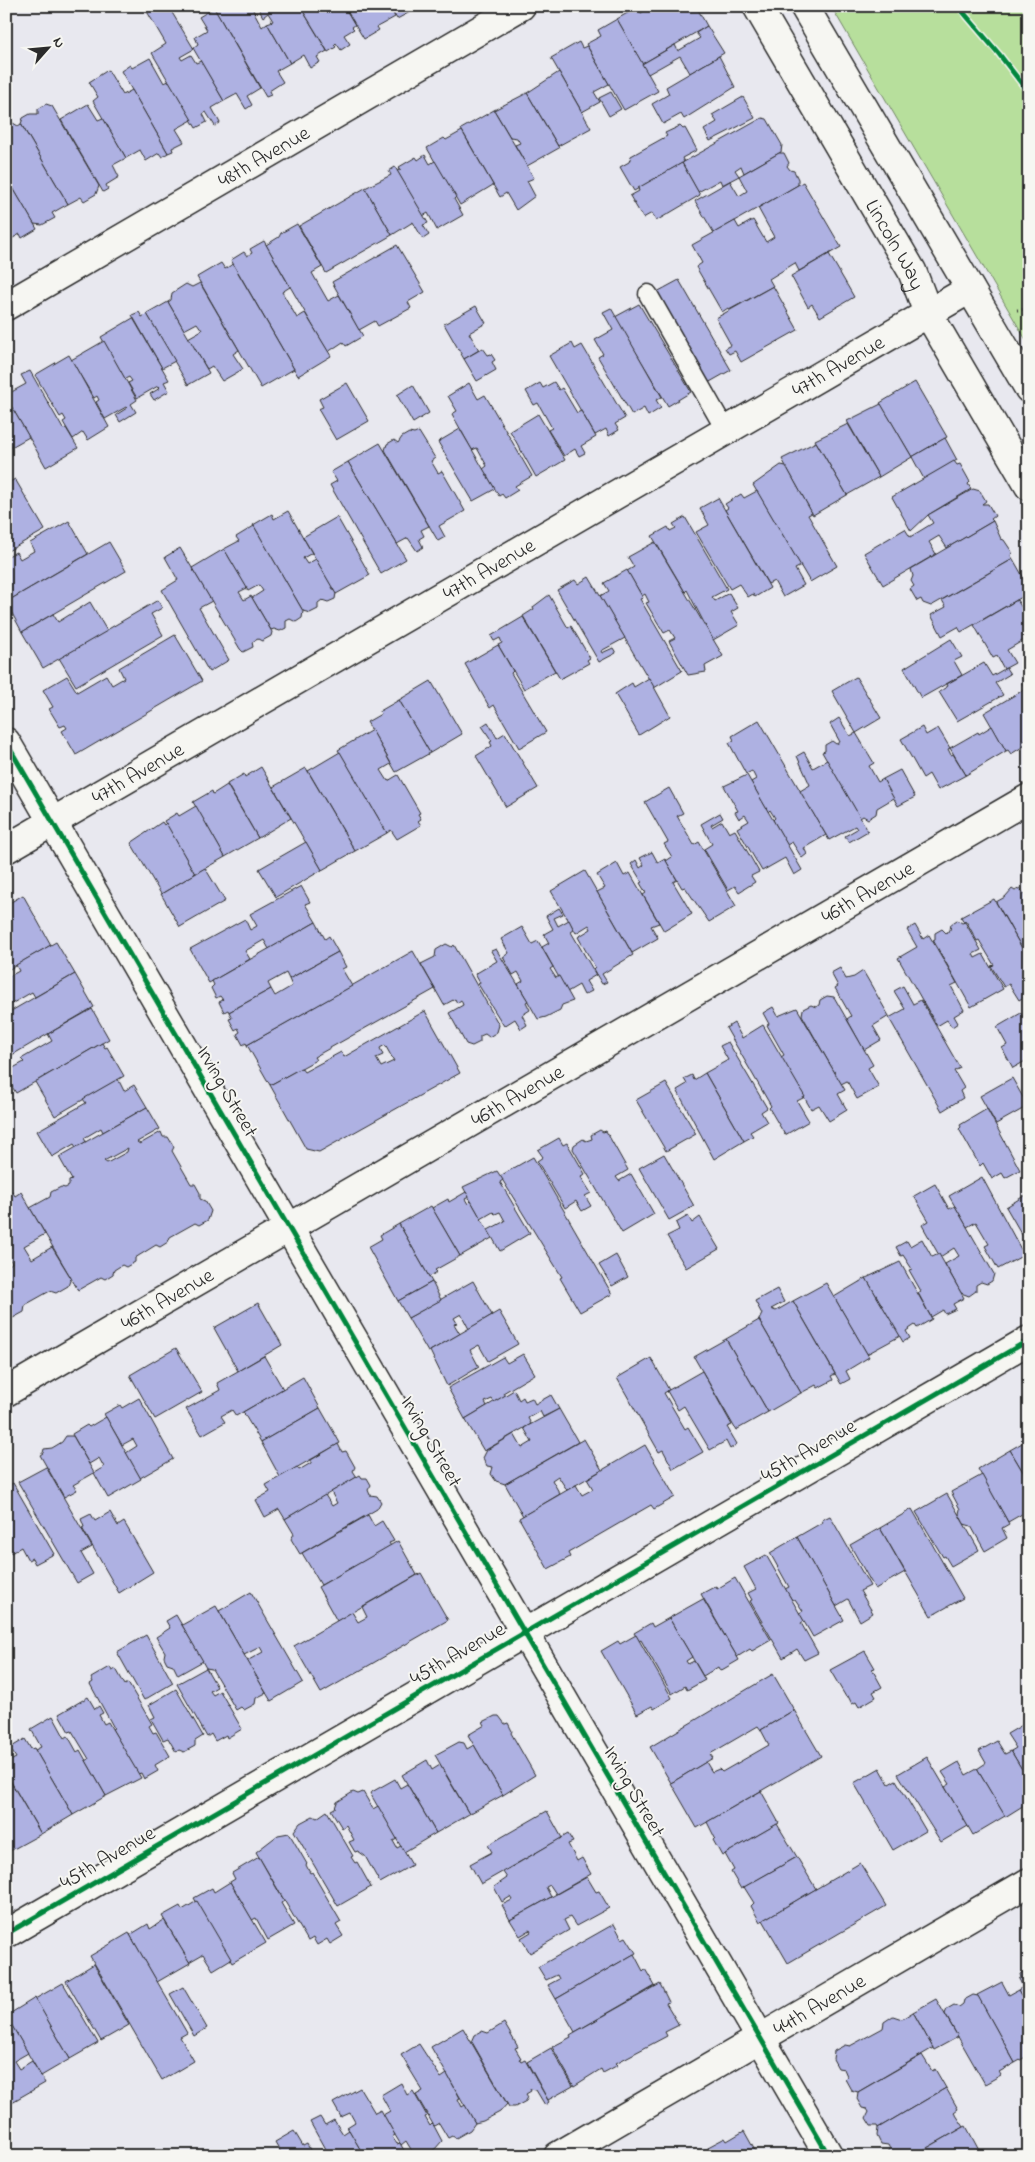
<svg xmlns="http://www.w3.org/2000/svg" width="1035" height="2162" font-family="'Indie Flower',sans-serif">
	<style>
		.green { fill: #b7df9c; stroke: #718564 }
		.building { fill: #aeb1e2; stroke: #2b2b2b; fill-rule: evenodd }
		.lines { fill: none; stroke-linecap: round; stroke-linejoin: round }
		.service-casing { stroke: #2b2b2b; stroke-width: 21 }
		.minor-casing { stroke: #2b2b2b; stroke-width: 31 }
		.primary-casing { stroke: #2b2b2b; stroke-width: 31 }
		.path { stroke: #2b2b2b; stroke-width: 3; stroke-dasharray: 1 4; stroke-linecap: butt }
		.service { stroke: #f6f6f2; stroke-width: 18 }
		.minor { stroke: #f6f6f2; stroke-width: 28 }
		.primary { stroke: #f6f6f2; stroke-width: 28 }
		.cycleway-casing { stroke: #f6f6f2; stroke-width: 8 }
		.cycleway { stroke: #00873e; stroke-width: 5 }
		.labels { text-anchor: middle; stroke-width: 4; stroke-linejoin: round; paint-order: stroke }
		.street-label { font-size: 21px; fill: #2b2b2b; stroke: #f6f6f2 }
	</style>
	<rect width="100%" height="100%" fill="#e8e8ef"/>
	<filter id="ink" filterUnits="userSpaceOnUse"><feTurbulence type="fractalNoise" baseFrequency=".02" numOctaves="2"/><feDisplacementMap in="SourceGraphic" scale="10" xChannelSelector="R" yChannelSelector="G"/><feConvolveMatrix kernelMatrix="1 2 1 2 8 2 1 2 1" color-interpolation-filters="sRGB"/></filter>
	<g filter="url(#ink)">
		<!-- green -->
		<polygon class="green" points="831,6 1029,6 1029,345"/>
		<!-- building -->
		<g class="building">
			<polygon points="148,6 168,6 194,49 180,57 182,60 191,55 196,63 201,61 224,101 212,108 220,123 215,126 206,112 203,114 207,122 196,128 152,53 166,44 145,8"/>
			<polygon points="222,6 257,6 253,10 262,27 267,23 290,63 276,71 283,82 269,91 271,95 266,97 215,10"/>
			<polygon points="257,6 300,6 327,51 317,57 320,62 310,68 303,55 290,63 267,23 273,21 268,13 263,17"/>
			<polygon points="300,6 344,6 355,25 352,27 354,29 344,35 350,44 341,50 336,43 334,45 336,47 328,52"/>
			<polygon points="344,6 389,6 395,17 377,27 379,30 364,39"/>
			<polygon points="389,6 413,6 410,8 412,11 397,19"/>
			<polygon points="696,6 707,26 642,64 617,19 638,7 641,13 652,6"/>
			<polygon points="214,8 260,88 247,96 252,105 246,109 237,94 224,101 193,48 198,44 195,37 207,30 199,17"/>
			<polygon points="617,19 658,91 624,110 586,44 601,36 598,30"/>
			<polygon points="707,26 724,53 690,73 680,56 648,74 642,64 675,45 678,51 700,38 696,33"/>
			<polygon points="579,42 582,48 587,46 609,84 594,92 600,102 582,112 551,58"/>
			<polygon points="719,56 735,87 684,119 681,114 663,124 652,104 669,94 666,87"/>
			<polygon points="150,58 164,83 169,81 192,120 176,129 184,142 172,148 173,151 168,153 121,71 130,65 132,68"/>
			<polygon points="108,70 123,95 132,90 168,153 162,157 159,153 146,161 140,150 126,158 93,101 98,97 89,82"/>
			<polygon points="559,72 591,128 558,146 527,93"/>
			<polygon points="611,92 621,109 609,116 599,98"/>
			<polygon points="527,93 559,148 527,166 515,145 520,143 517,138 510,137 494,110"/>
			<polygon points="743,97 755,118 710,141 704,130 717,122 712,115"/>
			<polygon points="46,104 52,106 99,186 96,194 84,201 81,197 68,204 21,124 23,118 30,114 38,114 38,109"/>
			<polygon points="88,104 98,120 103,118 126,158 113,165 119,177 106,185 108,189 103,192 61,120"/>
			<polygon points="494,110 534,178 527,181 535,196 516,210 506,193 500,197 461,129"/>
			<polygon points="762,118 767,119 782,145 781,152 744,173 741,166 735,170 739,176 722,185 720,180 698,192 682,163"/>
			<polygon points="13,123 18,126 21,124 68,204 52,213 55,218 42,225 34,224 6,176 6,127"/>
			<polygon points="680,126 683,129 685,128 697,150 682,158 684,162 634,191 620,167 629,162 631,156 667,136 665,133"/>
			<polygon points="462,131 493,185 460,205 427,148 444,138 446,140"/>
			<polygon points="779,153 784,153 789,163 787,166 790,170 794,171 798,179 798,185 714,233 695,201 730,181 739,196 747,191 739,176"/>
			<polygon points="425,155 430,164 435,161 456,197 454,199 463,215 437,230 428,213 423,216 397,171 401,169 399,167 416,157 418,160"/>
			<polygon points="682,163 700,195 656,221 652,213 643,218 630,196 639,191 638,188"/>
			<polygon points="395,167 428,223 423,225 429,235 423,239 413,222 392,235 365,188 391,175 389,171"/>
			<polygon points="9,181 37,229 22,238 20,234 6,242 6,183"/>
			<polygon points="803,182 841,247 799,271 795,263 769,279 773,286 729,310 728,308 722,312 696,267 702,263 692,245 735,221 739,228 753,220 766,242 774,237 758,208"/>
			<polygon points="365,188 392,235 326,273 299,226"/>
			<polygon points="297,224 322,267 312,273 328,301 339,295 363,336 346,346 343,342 328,352 266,245 279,237 281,233"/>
			<polygon points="264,241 290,287 282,292 297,318 305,313 331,356 298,376 231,260 244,252 247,256 252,253 250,249"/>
			<polygon points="397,245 425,292 408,302 411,308 378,326 375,321 359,330 332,282"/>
			<polygon points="829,254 854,297 820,317 812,304 808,307 791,276"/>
			<polygon points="221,263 225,269 233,264 294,369 261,388 197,277"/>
			<polygon points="679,280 731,370 708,383 655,293"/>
			<polygon points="200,283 239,350 233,354 243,369 222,381 212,366 207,369 188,338 202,330 197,323 184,330 168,302 171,300 172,293 186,284 192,287"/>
			<polygon points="773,286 798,330 741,362 735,351 729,354 725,348 731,345 716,318"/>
			<polygon points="168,302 209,373 188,385 147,314"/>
			<polygon points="639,304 691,392 668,406 615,317"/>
			<polygon points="476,306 486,323 469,333 479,350 464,359 444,324"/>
			<polygon points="611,308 662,397 656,400 661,408 648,416 644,408 632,415 598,357 603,354 595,340 613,330 603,312"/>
			<polygon points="139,312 142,317 147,314 175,361 162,368 132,315"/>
			<polygon points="133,318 169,380 164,382 169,391 154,400 150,394 160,388 158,386 137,398 128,383 132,381 129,377 125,379 101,337"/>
			<polygon points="104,341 137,400 131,404 136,412 120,422 116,415 127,408 126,407 105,419 96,402 99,400 97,396 94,398 71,360"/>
			<polygon points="572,343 575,349 582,345 625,418 615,424 619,430 609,436 606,429 595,435 549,356"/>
			<polygon points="483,348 488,355 491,354 495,360 492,362 496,370 477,381 464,359"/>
			<polygon points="69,355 109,427 88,440 83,432 73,439 63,422 66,420 63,415 60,417 35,375"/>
			<polygon points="30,371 63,429 66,428 78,448 46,467 6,397 6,395 26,384 21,375"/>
			<polygon points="554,382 559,390 562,388 577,413 581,411 596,437 581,446 585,453 579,456 575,449 564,456 548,430 552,428 538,403 534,405 526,391 540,383 543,388"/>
			<polygon points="915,382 947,437 912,457 880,403"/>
			<polygon points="347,383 369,421 336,440 318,409 323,407 319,399"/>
			<polygon points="469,383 478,399 485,395 532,476 515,486 518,490 505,498 502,494 499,496 483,469 487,466 477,448 472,450 452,414 457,411 448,396"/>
			<polygon points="413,385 429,413 413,423 397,395"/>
			<polygon points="6,397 29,437 6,450"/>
			<polygon points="881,404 912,457 879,477 847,421"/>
			<polygon points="538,414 565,460 536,477 510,431"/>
			<polygon points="848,424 879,477 847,495 815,440"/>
			<polygon points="460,429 495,489 473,501 438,442"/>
			<polygon points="419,432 435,458 431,461 438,473 442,471 465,511 439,526 445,537 438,541 385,450 387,444 394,440 398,443 402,437 409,433 414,434"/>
			<polygon points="945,438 957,460 924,479 912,457"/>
			<polygon points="816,442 847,495 813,515 782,459"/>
			<polygon points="380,443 429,526 421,530 424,536 419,539 423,547 417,551 408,538 397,544 348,462"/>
			<polygon points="954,461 957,465 960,464 970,482 968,484 971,489 928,515 911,531 892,497"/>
			<polygon points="348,462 406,559 381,574 330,485 337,481 331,472"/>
			<polygon points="781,465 786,466 812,513 808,515 837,566 810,582 753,485"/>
			<polygon points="15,479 45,530 6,552 6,484"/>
			<polygon points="973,489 980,491 986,501 982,504 988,504 995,516 991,519 993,521 947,548 939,536 929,542 936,554 883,585 864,553 905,529 910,537 933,523 928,515"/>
			<polygon points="757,491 801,566 795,569 804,585 783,597 774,581 768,584 725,510 728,508 725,504 741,494 744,498"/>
			<polygon points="718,498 770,588 755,597 753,594 748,597 739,584 730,589 696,532 709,525 700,508"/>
			<polygon points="288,511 312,553 303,558 307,564 316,559 336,593 335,599 328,602 322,600 318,603 318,609 310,613 303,611 253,525 272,514 274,519"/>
			<polygon points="337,517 370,575 336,594 303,537"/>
			<polygon points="685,517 727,589 712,597 715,601 729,593 738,608 731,612 739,625 713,640 687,590 685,592 652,536 668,527 670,531 676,528 673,524"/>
			<polygon points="69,521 88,554 6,602 6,557 16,552 20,559 34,551 30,543"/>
			<polygon points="993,521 1001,539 1004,540 1012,552 1011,556 1013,559 931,606 923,603 921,599 917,601 910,589 914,586 911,581 913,576 911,569"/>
			<polygon points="254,526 303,611 302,618 296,622 290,619 286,621 286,628 280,631 274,629 271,630 252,598 263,591 259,585 248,591 224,549 239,541 236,537"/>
			<polygon points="109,542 126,571 22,632 6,602"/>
			<polygon points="655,542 723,656 705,666 706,672 688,675 669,641 675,638 670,630 664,633 646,603 649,602 645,594 642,596 627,571 634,567 628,557"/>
			<polygon points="180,548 212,601 199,608 229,660 209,672 162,590 178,580 165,557"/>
			<polygon points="224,549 247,588 239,592 244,600 251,596 272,632 271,636 262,641 258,639 252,642 253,647 243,652 240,649 192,568"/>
			<polygon points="1013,559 1029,587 1029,593 961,632 958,627 942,636 931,615 946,607 942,600"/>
			<polygon points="627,570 643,598 640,599 682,671 654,688 600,596 609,591 604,583"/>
			<polygon points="589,577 625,638 601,651 602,653 613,648 616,653 599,662 557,590 575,580 578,584"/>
			<polygon points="549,595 568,628 571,626 590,658 587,660 589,663 560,679 523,616 534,609 533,607"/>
			<polygon points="158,600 162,608 151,614 163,635 76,686 59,658"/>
			<polygon points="1017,600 1027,616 1029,615 1029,637 1007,650 1015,663 1004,669 997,656 993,658 974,625"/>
			<polygon points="90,602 107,631 43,668 22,632 53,614 58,622"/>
			<polygon points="523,617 555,671 524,689 498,645 502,643 500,638 494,641 491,636"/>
			<polygon points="175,635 202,681 76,755 62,731 67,728 65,725 60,727 49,709 53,707 43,690 67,676 77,692 106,675 112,685 124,678 119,668"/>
			<polygon points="951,639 962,657 954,661 962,675 921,698 904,668"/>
			<polygon points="498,645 513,671 511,673 546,732 519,748 494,705 490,708 465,664"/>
			<polygon points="984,663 992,676 1006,668 1010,674 995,683 1003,695 957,721 939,692 948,686 947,684"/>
			<polygon points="856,677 881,718 856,733 832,691"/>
			<polygon points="649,678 670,716 639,735 615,694 632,683 634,687"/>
			<polygon points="1029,679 1029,738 1022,742 1024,746 1011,754 1008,750 1006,751 984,713 1025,689 1022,683"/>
			<polygon points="431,681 462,734 430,753 399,700"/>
			<polygon points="399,700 430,753 396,772 367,722 381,714 380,711"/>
			<polygon points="839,718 850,736 856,733 874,763 869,766 878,782 883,779 894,798 877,808 876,814 868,819 863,816 860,818 822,752 825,751 825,745 832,741 836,744 840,742 830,724"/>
			<polygon points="759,720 826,835 804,848 807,854 802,858 792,842 787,845 773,820 775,818 770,810 768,812 751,782 756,779 752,771 746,774 729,743 734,740 732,736"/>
			<polygon points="488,722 497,738 505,733 538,788 506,807 476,756 492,746 490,742 492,741 482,726"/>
			<polygon points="992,726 1006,751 966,775 950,748 978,732 979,734"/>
			<polygon points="922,727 926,735 938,728 950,748 948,749 951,755 953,754 966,775 938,790 929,774 923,778 901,739"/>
			<polygon points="372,730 391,764 381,770 388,781 398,775 420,813 418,814 421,819 418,821 421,825 397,839 391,830 387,833 338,750"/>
			<polygon points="340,752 387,833 355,851 308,771"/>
			<polygon points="804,752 813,768 827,760 868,831 849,842 845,836 857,829 855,826 829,840 800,791 810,785 797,756"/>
			<polygon points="261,767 291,818 258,838 227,784 244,774 245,777"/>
			<polygon points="306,768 355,851 322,870 273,787"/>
			<polygon points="900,770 915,797 898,806 883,779"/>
			<polygon points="747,775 802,870 794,875 785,858 762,871 737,828 749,821 745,815 739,819 735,812 738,811 724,786"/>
			<polygon points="227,785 258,838 225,857 193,802 212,791 213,794"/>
			<polygon points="669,788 683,813 677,816 694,845 699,842 736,906 709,922 685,887 682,888 666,861 672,857 664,844 668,842 645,802"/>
			<polygon points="196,806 225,857 195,874 164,821 177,813 179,816"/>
			<polygon points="720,813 723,818 711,825 712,827 722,821 729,833 735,830 759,872 751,876 755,882 739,892 735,886 728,890 704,849 712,844 701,824"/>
			<polygon points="162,822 164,825 166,823 195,874 161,894 131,843"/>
			<polygon points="306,842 322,870 276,897 259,869"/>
			<polygon points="652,852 658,863 665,859 677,880 673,882 692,914 664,931 643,895 646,893 640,883 642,882 631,864 636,860 640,868 644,865 640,858"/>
			<polygon points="617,863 624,876 630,873 659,923 651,926 658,938 632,953 597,892 605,888 597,875"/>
			<polygon points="205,868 225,901 180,927 161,894"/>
			<polygon points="585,871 633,955 602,974 607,982 602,984 593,969 595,967 578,937 591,929 589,925 576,933 551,891"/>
			<polygon points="301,886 310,902 305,904 316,922 269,949 264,940 245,951 250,959 209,983 190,949 245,919 250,930 257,926 250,914"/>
			<polygon points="1020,888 1029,902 1027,957 996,902 1005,897 1012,889 1015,891"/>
			<polygon points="23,895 51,945 8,970 6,966 6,905"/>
			<polygon points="994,899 1027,957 1025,959 1029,966 1029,994 1019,1000 1009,984 1004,987 991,966 994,965 979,940 977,941 966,921 964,922 961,917"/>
			<polygon points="559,908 563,914 554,918 558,926 569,920 574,930 571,932 596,975 586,981 592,991 584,995 579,985 567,992 542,947 549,943 544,934 553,929 546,916"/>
			<polygon points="957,920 962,923 965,922 981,950 973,954 975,958 983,954 1003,989 971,1007 933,940 935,939 935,933 942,929 946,933 950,930 951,924"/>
			<polygon points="316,922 325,939 329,936 338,952 289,979 286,973 268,983 271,989 229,1012 228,1010 224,1012 219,1002 223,1000 220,996 216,998 211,988 214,985 212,981"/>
			<polygon points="915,925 923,939 929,935 957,983 951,986 964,1010 954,1016 958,1023 952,1027 947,1020 937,1026 898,958 917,947 907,930"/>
			<polygon points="522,927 532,944 538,941 553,967 550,969 556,978 559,976 573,1001 562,1005 560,1010 546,1017 538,1019 518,984 523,981 518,972 513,975 503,957 509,953 501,939"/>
			<polygon points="56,942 75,974 35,997 32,992 6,1007 6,978 19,971 16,965"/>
			<polygon points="446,944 452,947 454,945 499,1025 497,1032 489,1037 485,1034 480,1036 480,1042 472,1046 466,1044 449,1013 463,1005 461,1000 457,1003 455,999 444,1005 421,964 435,957 436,950"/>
			<polygon points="496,949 528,1001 526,1002 530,1010 522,1015 527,1025 521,1029 515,1019 504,1026 478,984 480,983 475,974 497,961 491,951"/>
			<polygon points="413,951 435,989 314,1057 316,1060 270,1085 247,1045"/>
			<polygon points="338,952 346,967 342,969 352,986 247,1045 246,1043 243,1045 237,1034 240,1032 238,1028 235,1030 229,1019 232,1018 229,1012 271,989 275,996 292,986 289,979"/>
			<polygon points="840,968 846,979 854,977 863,971 889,1016 873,1026 881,1040 864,1050 847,1019 851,1016 835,988 838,986 831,973"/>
			<polygon points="75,974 94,1007 12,1055 6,1044 6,1014"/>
			<polygon points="903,986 913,1004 921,1000 960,1068 954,1071 964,1088 960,1091 963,1098 942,1111 889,1018 905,1009 894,991"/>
			<polygon points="827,996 834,997 873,1065 868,1068 879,1087 857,1099 847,1081 841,1084 802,1015 803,1009 811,1005 816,1007 819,1005 820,1000"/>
			<polygon points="773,1007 778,1016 797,1008 845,1090 838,1094 847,1110 829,1121 819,1105 811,1109 781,1057 784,1055 767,1025 769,1024 763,1013"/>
			<polygon points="92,1009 109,1039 16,1093 6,1077 6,1072 24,1062 21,1059 52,1041 48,1034"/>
			<path d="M 425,1011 L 460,1073 L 319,1152 L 306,1149 L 270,1085 L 301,1068 L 304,1072 L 341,1052 L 344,1057 ZM 385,1045 L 394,1061 L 381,1067 L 376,1058 L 383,1055 L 380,1048 Z"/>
			<polygon points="1021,1013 1029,1028 1029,1059 1013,1068 1002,1048 1007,1045 997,1027"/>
			<polygon points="734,1023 742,1038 763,1025 805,1097 797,1101 809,1121 785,1135 769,1108 771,1106 726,1028"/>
			<polygon points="728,1042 767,1108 761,1112 767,1122 750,1132 753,1136 744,1141 705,1073 728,1060 720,1046"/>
			<polygon points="102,1043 105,1048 107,1047 124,1076 55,1116 35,1082"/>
			<polygon points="705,1073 744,1141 714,1159 677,1090 687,1084 684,1079 692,1075 694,1080"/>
			<polygon points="1012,1078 1028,1106 996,1124 980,1096"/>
			<polygon points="118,1079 124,1091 134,1085 147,1107 103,1132 101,1128 84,1138 86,1142 76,1147 74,1144 52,1157 37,1131 86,1103 83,1099"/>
			<polygon points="666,1083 696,1134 666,1151 636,1100"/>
			<path d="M 147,1107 L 160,1129 L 137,1142 L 140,1144 L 161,1132 L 163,1137 L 168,1137 L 174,1147 L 172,1151 L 191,1184 L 195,1184 L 200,1193 L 200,1199 L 205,1201 L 211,1211 L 208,1220 L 199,1225 L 195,1223 L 170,1237 L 168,1242 L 160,1247 L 156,1245 L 135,1258 L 135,1262 L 126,1267 L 122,1265 L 114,1270 L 113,1274 L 105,1279 L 101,1277 L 78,1290 L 30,1208 L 50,1197 L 51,1192 L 61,1187 L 65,1188 L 69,1186 L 69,1181 L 72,1180 L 59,1157 ZM 128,1148 L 127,1152 L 107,1163 L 104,1161 Z"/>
			<polygon points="987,1109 1020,1170 1005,1178 1002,1173 992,1179 983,1163 980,1166 959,1129 961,1127 960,1125"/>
			<polygon points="600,1130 603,1132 606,1131 628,1170 616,1177 619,1181 631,1174 654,1214 622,1233 573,1149 574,1145 583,1139 586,1141 592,1139 591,1135"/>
			<polygon points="559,1138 563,1145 567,1143 585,1174 581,1177 591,1193 585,1196 591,1206 582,1211 576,1201 565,1208 537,1161 543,1157 538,1150"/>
			<polygon points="664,1154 694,1206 669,1220 639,1168"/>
			<polygon points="533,1157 612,1294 580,1312 560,1278 562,1277 500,1176"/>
			<polygon points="497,1171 503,1180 500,1182 530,1233 500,1251 488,1230 505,1221 500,1212 495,1214 493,1212 481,1219 463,1187"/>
			<polygon points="982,1177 1024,1255 998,1269 985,1246 989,1244 976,1222 967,1227 949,1196"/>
			<polygon points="935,1184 949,1209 955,1206 994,1274 992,1281 987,1284 981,1282 976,1285 976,1291 969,1296 961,1293 945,1264 959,1256 954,1248 940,1257 922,1225 929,1221 914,1196"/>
			<polygon points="12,1191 15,1196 21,1192 45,1234 24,1246 32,1259 52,1247 71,1278 68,1286 56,1293 50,1291 25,1305 24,1312 13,1318 6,1316 6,1267 12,1263 6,1253 6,1194"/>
			<polygon points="466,1192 469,1197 465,1199 468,1204 471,1201 492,1238 460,1256 432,1208 448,1199 449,1202"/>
			<polygon points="1029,1193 1029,1247 1006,1207"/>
			<polygon points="431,1206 460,1256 435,1270 437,1272 429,1277 399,1224"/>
			<polygon points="688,1216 692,1223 700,1217 719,1249 686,1268 667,1236 679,1230 676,1223"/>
			<polygon points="399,1224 432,1282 398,1301 368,1247 382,1239 380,1235"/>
			<polygon points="922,1239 932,1257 939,1254 964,1298 953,1304 956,1309 945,1314 943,1310 931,1317 918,1293 921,1291 909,1270 912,1269 903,1255 901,1256 896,1247 907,1241 910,1246"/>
			<polygon points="616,1255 628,1277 612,1286 599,1265"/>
			<polygon points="900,1262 932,1319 917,1328 915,1325 906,1331 910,1338 903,1342 866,1278"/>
			<polygon points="866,1278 900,1336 867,1354 834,1297"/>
			<polygon points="473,1281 492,1315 469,1329 461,1314 454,1318 457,1323 454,1324 460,1334 428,1352 408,1318"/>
			<polygon points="432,1282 441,1300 408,1318 398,1301"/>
			<polygon points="826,1283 869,1357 846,1371 850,1379 841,1384 793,1301"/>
			<polygon points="777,1289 784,1302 771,1309 776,1311 793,1301 835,1374 831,1376 833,1380 818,1388 816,1385 801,1393 759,1320 762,1314 755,1301"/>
			<polygon points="258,1303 282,1345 238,1371 214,1328"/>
			<polygon points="499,1311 518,1344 488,1361 479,1345 470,1350 479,1367 447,1386 430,1351"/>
			<polygon points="759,1320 801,1393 768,1412 726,1339"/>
			<polygon points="726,1339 768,1412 736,1430 694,1357"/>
			<polygon points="176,1348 202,1392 155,1419 130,1375"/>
			<polygon points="523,1354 535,1374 503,1393 505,1396 494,1402 492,1399 485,1402 487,1406 465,1419 448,1388 503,1357 507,1363"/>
			<polygon points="264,1356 283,1389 236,1416 232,1410 221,1416 225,1422 202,1435 186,1409 220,1390 217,1383"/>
			<polygon points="651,1358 669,1390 664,1393 685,1429 688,1427 703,1452 673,1469 663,1450 659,1452 617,1378"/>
			<polygon points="702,1371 732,1425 727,1427 737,1444 730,1449 726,1441 710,1450 684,1406 678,1410 667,1391"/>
			<polygon points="303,1377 320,1408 261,1442 243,1412"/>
			<polygon points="514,1390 519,1400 523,1397 525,1401 532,1398 535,1404 551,1395 559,1409 543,1417 540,1411 528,1418 531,1424 484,1451 465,1419"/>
			<polygon points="139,1398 173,1459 140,1478 126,1453 137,1446 133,1439 122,1445 104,1414 120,1405 122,1408"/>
			<polygon points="320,1408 340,1443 280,1477 261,1442"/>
			<polygon points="559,1409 578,1442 505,1484 496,1481 491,1474 493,1467 487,1466 483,1458 487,1450 514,1434 522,1448 532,1442 524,1428"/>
			<polygon points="106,1417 141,1479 108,1498 94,1473 104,1467 99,1458 89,1464 72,1434 87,1425 89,1427"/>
			<polygon points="66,1436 73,1436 94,1473 73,1485 77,1490 64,1497 40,1455 43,1453 44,1449 52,1448 62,1442"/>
			<polygon points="584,1439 602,1470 567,1490 558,1476 552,1480 560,1494 523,1516 505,1484"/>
			<polygon points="1029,1439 1029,1482 1010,1450"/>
			<polygon points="338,1444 342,1452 346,1451 355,1467 353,1471 357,1477 285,1519 279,1509 265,1517 256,1500 270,1492 266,1485 297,1467 299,1470 311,1463 311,1460"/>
			<polygon points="645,1445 675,1497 654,1509 651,1505 568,1553 570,1557 548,1569 519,1518 576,1485 582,1495 593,1489 587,1479"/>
			<polygon points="1010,1450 1029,1482 1029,1510 1008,1522 978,1469"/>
			<polygon points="46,1467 92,1547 81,1553 93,1574 77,1583 18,1482"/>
			<polygon points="360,1475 362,1478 367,1478 371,1485 368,1490 370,1495 377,1496 381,1502 377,1509 300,1554 291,1539 294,1534 285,1519 325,1495 332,1506 337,1503 331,1492"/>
			<polygon points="982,1475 1009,1524 1002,1528 1007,1538 985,1551 971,1526 964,1524 959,1514 960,1509 951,1492"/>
			<polygon points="13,1483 54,1554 35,1564 32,1558 28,1560 21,1547 11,1553 6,1545 6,1487"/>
			<polygon points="947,1494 979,1550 951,1566 945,1556 943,1557 916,1512"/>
			<polygon points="912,1509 963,1598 931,1616 880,1528"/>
			<polygon points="110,1512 118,1526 124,1522 153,1572 119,1593 82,1528 84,1527 81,1519 91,1514 95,1521"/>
			<polygon points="368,1515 374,1526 382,1521 394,1541 389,1543 391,1546 321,1585 302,1553"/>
			<polygon points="830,1516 870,1586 860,1591 873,1613 860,1621 848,1599 836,1606 797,1537 823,1522 822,1520"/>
			<polygon points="880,1528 905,1572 875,1589 850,1545"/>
			<polygon points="797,1537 844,1620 813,1637 799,1613 803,1611 795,1599 792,1600 785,1589 789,1587 770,1553"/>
			<polygon points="398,1541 417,1575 337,1621 318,1587"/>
			<polygon points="766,1555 804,1621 801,1623 818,1653 804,1660 797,1649 783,1658 750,1601 752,1600 748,1593 756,1589 744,1567"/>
			<polygon points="421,1573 448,1620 321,1693 294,1646 352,1612 358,1622 367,1617 362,1607"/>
			<polygon points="735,1578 771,1640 752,1651 750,1649 737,1657 701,1594 716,1586 717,1589"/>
			<polygon points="251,1592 303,1682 271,1701 247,1661 263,1652 260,1647 244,1655 219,1611"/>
			<polygon points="703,1599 739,1660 720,1671 718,1667 703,1676 669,1618"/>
			<polygon points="216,1606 266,1693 256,1698 255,1704 244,1710 241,1707 236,1710 212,1669 206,1668 182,1625"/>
			<polygon points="176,1615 203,1661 178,1675 173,1665 167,1663 164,1657 165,1652 156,1637 170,1628 166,1621"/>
			<polygon points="669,1618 692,1657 686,1661 688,1664 694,1661 705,1680 687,1690 685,1686 672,1694 641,1640 639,1641 634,1633 651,1623 653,1627"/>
			<polygon points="146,1635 173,1683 144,1700 117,1652"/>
			<polygon points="636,1635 672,1698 654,1709 652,1706 637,1714 601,1651 618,1641 620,1644"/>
			<polygon points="865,1651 875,1668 872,1669 882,1687 873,1692 876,1697 859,1707 856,1702 852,1704 848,1696 846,1697 830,1670"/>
			<polygon points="110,1667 112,1671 116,1669 125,1685 128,1683 152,1724 149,1726 153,1733 156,1732 170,1756 155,1765 158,1771 144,1779 141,1773 138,1774 112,1729 114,1728 90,1684 93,1682 91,1678"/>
			<polygon points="206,1668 217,1687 210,1691 213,1695 220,1691 242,1729 227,1738 226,1735 215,1741 211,1734 207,1737 177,1684"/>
			<polygon points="773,1674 794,1710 761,1730 758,1726 710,1754 713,1758 671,1783 650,1747"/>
			<polygon points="176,1689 203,1736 195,1741 195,1746 184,1752 179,1750 176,1752 168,1738 163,1740 151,1719 155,1717 149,1705"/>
			<polygon points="88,1697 95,1709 99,1706 103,1713 99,1715 104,1724 108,1722 141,1778 106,1796 86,1761 89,1759 72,1731 69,1732 59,1714"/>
			<polygon points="794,1710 821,1756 697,1828 671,1783 706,1762 712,1772 719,1769 722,1772 769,1745 761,1730"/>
			<polygon points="53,1716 65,1738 68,1736 77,1752 80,1750 106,1796 73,1815 35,1750 41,1747 31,1729"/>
			<polygon points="495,1716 499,1716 505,1724 508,1723 512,1731 511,1733 535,1775 503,1795 468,1735 485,1725 483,1722"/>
			<polygon points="1024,1724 1029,1731 1029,1781 1011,1751 1016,1748 1007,1734"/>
			<polygon points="25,1739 31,1749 34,1748 73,1815 41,1834 6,1773 6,1763 16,1758 10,1748"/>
			<polygon points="997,1741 1005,1754 1011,1751 1029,1781 1029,1802 1005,1817 977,1769 986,1763 979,1751"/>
			<polygon points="459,1742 464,1743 467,1749 474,1745 503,1795 469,1814 435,1755"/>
			<polygon points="927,1757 968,1826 941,1842 898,1774"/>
			<polygon points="427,1760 432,1770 440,1765 469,1814 436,1833 402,1775"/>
			<polygon points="959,1762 966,1775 977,1769 1005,1816 973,1835 945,1787 950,1784 942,1772"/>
			<polygon points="880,1768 889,1784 896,1780 926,1831 893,1850 854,1783"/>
			<polygon points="9,1779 41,1834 8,1852 6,1849 6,1780"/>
			<polygon points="395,1779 400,1788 407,1784 436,1833 404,1852 370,1793"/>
			<polygon points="761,1791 779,1823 722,1856 713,1840 715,1838 707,1822"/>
			<polygon points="353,1792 358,1794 363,1792 373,1809 378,1806 397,1839 393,1841 397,1848 401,1846 412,1865 380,1883 365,1856 358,1851 355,1852 349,1842 354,1840 346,1825 342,1828 331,1810 335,1808 337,1802"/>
			<polygon points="327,1811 353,1856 351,1857 355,1863 357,1862 371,1887 338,1906 294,1831 300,1823 313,1816 317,1818"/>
			<polygon points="547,1811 562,1838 481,1884 470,1864 492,1852 488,1845"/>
			<polygon points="777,1824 797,1857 741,1889 731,1872 734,1870 725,1854"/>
			<polygon points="289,1833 307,1864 306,1865 310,1873 312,1872 341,1922 336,1925 343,1936 330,1944 327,1939 317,1945 313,1938 308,1941 256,1852 278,1835"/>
			<polygon points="568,1834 573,1842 568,1844 577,1861 582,1858 591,1874 556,1894 550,1885 546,1887 551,1897 510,1920 502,1905 512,1900 510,1897 502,1902 494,1887 507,1878 503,1872"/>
			<polygon points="259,1857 284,1901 281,1903 294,1925 268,1940 256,1918 252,1920 230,1882 235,1879 232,1873"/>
			<polygon points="797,1857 816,1889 760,1922 751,1906 754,1903 744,1887"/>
			<polygon points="860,1863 886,1906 788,1963 763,1920"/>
			<polygon points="587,1877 596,1892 599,1891 609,1908 576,1926 570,1917 564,1920 569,1930 530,1953 521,1938 531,1932 530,1930 520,1936 510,1920"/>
			<polygon points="230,1882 266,1943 232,1963 194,1898 212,1888 214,1892"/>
			<polygon points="197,1901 231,1959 213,1970 203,1954 189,1962 162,1916 180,1906 182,1910"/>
			<polygon points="164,1920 190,1963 157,1982 130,1935 148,1924 150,1929"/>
			<polygon points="614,1924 622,1939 626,1937 636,1953 556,1999 548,1985 559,1979 557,1975 546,1980 538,1967"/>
			<polygon points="129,1933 187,2033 180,2037 194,2061 162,2080 90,1956"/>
			<polygon points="634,1954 643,1971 645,1969 655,1986 575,2032 556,1999"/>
			<polygon points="94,1964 129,2025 101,2041 66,1981"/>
			<polygon points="1029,1969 1029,2009 1018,1990 1023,1987 1019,1979 1021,1978 1020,1974"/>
			<polygon points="1002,1982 1009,1995 1018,1990 1029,2009 1029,2055 1015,2063 977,1995"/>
			<polygon points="63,1983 98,2043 70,2059 35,1999"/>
			<polygon points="660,1984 669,2002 666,2003 679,2025 665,2032 667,2036 616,2063 618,2065 603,2073 601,2069 574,2086 552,2047 571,2037 570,2035 575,2032"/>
			<polygon points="183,1987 207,2028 194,2036 170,1994"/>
			<polygon points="973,1995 978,1996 1015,2063 999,2072 1001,2075 985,2084 945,2014 947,2009 954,2005 959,2007 963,2004 964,2000"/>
			<polygon points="35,1998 70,2059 41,2076 6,2016"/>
			<polygon points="936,1999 958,2037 934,2050 913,2012"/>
			<polygon points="913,2012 933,2048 858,2092 851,2090 845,2079 847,2076 844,2069 838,2068 833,2059 834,2051 845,2045 850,2046 883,2028 884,2022 893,2016 902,2019"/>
			<polygon points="8,2022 9,2025 11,2024 28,2053 14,2061 19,2069 32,2061 45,2083 12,2102 6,2093"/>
			<polygon points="504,2023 518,2047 515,2048 521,2058 519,2059 521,2062 525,2060 549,2102 545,2105 536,2090 530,2089 531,2091 526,2094 528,2097 526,2101 515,2107 509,2107 472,2042 475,2035 482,2031 488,2033"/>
			<polygon points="463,2028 507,2104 500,2112 483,2121 475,2123 431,2047"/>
			<polygon points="419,2044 441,2078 447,2074 460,2098 458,2099 462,2107 465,2105 475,2123 470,2130 456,2138 452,2136 448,2138 439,2123 434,2126 416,2095 423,2091 401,2055"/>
			<polygon points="551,2048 573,2086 548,2100 527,2062"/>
			<polygon points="922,2055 932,2071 935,2069 946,2088 878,2128 877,2126 871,2126 866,2118 869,2112 867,2109 862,2108 857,2099 858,2092"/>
			<polygon points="401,2083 407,2095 413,2091 427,2116 425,2117 430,2126 432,2124 434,2126 442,2141 435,2149 423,2156 415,2156 406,2141 401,2145 383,2115 390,2111 381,2095"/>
			<polygon points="360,2088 375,2113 381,2110 395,2135 392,2137 397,2144 400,2143 401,2145 407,2156 364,2156 347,2127 355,2122 350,2113 341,2117 333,2103"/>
			<polygon points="946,2088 958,2109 954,2112 964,2127 913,2156 889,2156 887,2154 890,2149 888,2145 881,2144 877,2136 878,2128"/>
			<polygon points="320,2117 325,2125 334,2120 343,2134 349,2130 364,2156 318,2156 317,2153 325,2149 310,2122"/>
			<polygon points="966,2126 982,2156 913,2156 964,2127"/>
			<polygon points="294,2131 303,2146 307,2144 313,2156 283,2156 275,2142"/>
			<polygon points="744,2131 758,2156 714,2156 708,2147 725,2138 727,2141"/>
			<polygon points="709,2148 714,2156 696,2156"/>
		</g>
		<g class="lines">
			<defs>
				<polyline id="service" points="648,294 726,431"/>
				<g id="minor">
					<path id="s1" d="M 6,306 L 521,6"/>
					<polyline points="6,742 829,2156"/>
					<path id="s2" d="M 6,849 L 970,289"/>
					<path id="s3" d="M 6,1392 L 1029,798"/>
					<polyline points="6,1934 1029,1340"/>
					<path id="s4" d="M 558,2156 L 1029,1882"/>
				</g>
				<g id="primary">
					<path id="s5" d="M 757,6 L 912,271 L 928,313 L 1029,486"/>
					<polyline points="804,6 1029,389"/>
				</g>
			</defs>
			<!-- service casing -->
			<use href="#service" class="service-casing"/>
			<!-- minor casing -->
			<use href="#minor" class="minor-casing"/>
			<!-- primary casing -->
			<use href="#primary" class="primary-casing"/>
			<!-- path -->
			<polyline class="path" points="1017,310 1029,309"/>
			<!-- service -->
			<use href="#service" class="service"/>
			<!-- minor -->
			<use href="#minor" class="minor"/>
			<!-- primary -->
			<use href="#primary" class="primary"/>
			<defs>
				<g id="cycleway">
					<polyline points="958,6 999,54 1029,93"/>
					<polyline points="6,742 829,2156"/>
					<polyline points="6,1934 1029,1340"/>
				</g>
			</defs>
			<!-- cycleway casing -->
			<use href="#cycleway" class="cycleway-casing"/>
			<!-- cycleway -->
			<use href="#cycleway" class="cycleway"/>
		</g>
	</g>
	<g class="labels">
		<!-- street labels -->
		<g class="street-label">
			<text dy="7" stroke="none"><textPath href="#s1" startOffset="298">48th Avenue</textPath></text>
			<text dy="7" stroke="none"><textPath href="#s5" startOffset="276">Lincoln Way</textPath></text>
			<text dy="7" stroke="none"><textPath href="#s2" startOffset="962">47th Avenue</textPath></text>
			<text dy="7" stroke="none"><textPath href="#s2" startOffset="558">47th Avenue</textPath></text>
			<text dy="7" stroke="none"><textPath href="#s2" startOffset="152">47th Avenue</textPath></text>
			<text dy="7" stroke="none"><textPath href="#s3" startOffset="996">46th Avenue</textPath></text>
			<text transform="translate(228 1091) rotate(60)" y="7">Irving Street</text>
			<text dy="7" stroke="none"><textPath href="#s3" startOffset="591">46th Avenue</textPath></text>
			<text dy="7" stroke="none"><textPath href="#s3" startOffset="186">46th Avenue</textPath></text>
			<text transform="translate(432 1441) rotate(60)" y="7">Irving Street</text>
			<text transform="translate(808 1450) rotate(-30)" y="7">45th Avenue</text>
			<text transform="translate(457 1653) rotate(-30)" y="7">45th Avenue</text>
			<text transform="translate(635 1791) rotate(60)" y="7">Irving Street</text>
			<text transform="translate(107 1857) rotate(-30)" y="7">45th Avenue</text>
			<text dy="7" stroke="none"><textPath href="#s4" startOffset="302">44th Avenue</textPath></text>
		</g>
	</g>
	<!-- margin -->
	<rect width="1035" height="2162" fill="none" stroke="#f6f6f2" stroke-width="25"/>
	<rect x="12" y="12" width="1010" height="2137" fill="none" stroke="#2b2b2b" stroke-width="2" filter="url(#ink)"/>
	<!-- north arrow -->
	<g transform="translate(48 48) rotate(63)" stroke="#f6f6f2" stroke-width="4" paint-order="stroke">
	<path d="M0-4L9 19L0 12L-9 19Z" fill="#2b2b2b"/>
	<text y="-8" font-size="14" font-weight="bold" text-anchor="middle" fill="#2b2b2b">N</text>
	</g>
</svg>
